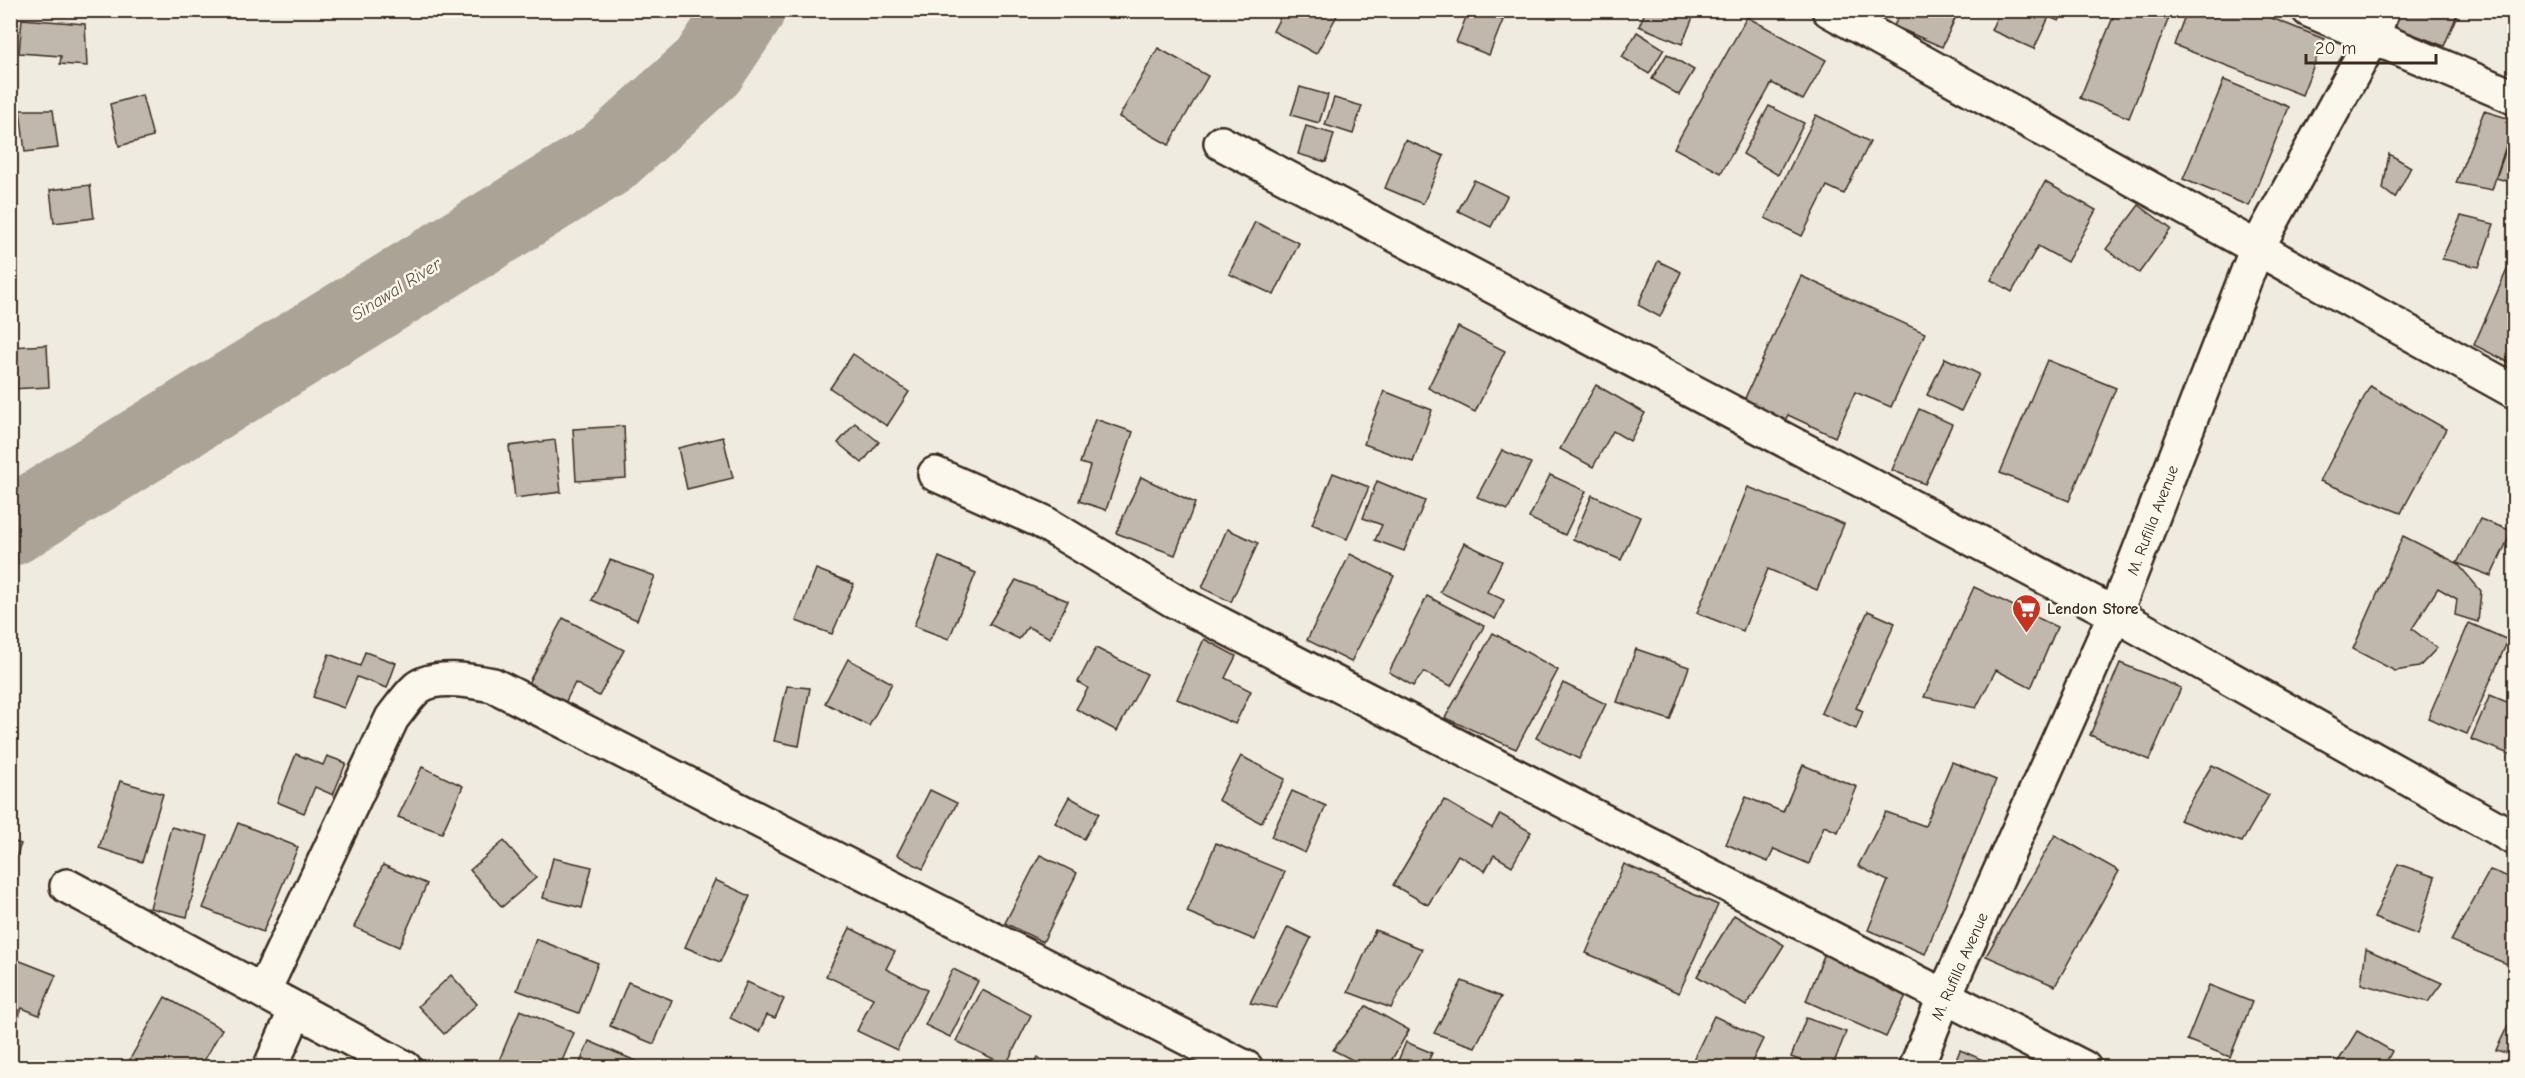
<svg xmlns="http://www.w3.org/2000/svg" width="2525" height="1078" font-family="'Comic Neue',sans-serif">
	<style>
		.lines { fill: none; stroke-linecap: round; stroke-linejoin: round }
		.river { stroke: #aca397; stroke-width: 78 }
		.building { fill: #c0b8ad; stroke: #3b2a1e; stroke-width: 1.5 }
		.minor-casing { stroke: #3b2a1e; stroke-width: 38 }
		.path { stroke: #3b2a1e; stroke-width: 4; stroke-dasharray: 6 4.5; stroke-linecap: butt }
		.minor { stroke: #fbf7ec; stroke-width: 33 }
		.labels { text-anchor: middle; stroke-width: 5; stroke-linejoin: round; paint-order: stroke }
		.street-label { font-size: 16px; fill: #3b2a1e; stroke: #fbf7ec }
		.poi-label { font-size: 16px; font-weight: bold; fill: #3b2a1e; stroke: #fbf7ec; text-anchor: start }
		.water-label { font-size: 18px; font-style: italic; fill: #635448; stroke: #fbf7ec }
	</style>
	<rect width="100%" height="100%" fill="#f0ebe0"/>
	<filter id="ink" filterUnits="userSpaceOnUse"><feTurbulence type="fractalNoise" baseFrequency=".0167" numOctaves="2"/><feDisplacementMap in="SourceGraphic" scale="12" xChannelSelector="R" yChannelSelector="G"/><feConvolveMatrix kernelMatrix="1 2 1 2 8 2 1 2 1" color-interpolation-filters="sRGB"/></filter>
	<g filter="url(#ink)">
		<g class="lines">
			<!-- river -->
			<polyline class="river" points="10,527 606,159 708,67 746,10"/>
		</g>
		<!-- building -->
		<g class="building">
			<polygon points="1284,10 1340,10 1316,54 1273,31"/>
			<polygon points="1469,10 1477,10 1503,20 1489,55 1456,42"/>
			<polygon points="1646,10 1696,10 1682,44 1639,26"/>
			<polygon points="1901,10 1959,10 1942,47 1894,26"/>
			<polygon points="2000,10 2064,10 2059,21 2049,17 2034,49 1991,30"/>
			<polygon points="2116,10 2172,10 2129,118 2080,98"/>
			<polygon points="2187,10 2252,10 2324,39 2302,95 2174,45"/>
			<polygon points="2399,10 2459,10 2444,46 2392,26"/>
			<polygon points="1747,17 1826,60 1803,100 1772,83 1721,173 1674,148"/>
			<polygon points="22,19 85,24 87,66 60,64 61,56 19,53"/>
			<polygon points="1637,32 1664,49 1649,74 1622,57"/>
			<polygon points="1158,48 1208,76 1169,145 1119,117"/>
			<polygon points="1667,54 1694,70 1679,95 1652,79"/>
			<polygon points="2224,80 2289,107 2249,206 2183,179"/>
			<polygon points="1300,87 1328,95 1319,123 1291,115"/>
			<polygon points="142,95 153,137 119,146 110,104"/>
			<polygon points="1334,98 1362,106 1353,134 1325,125"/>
			<polygon points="1769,106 1804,123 1778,175 1743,154"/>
			<polygon points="20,110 53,110 58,148 25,152"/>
			<polygon points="2484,111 2514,120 2492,190 2456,183"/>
			<polygon points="1816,115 1870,142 1844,194 1827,186 1802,236 1765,218"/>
			<polygon points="1306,126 1334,134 1326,162 1298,154"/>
			<polygon points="2510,138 2514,139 2514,183 2496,178"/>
			<polygon points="1405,140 1444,156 1423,204 1385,188"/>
			<polygon points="2389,154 2411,167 2395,198 2383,189"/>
			<polygon points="1474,180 1507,196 1491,227 1458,211"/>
			<polygon points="2045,182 2096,210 2067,262 2038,246 2012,292 1991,280"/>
			<polygon points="90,185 94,218 54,223 50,190"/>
			<polygon points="2139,205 2171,229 2139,273 2106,249"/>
			<polygon points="2461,216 2494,224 2479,267 2442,259"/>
			<polygon points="1255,222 1299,243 1274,295 1229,274"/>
			<polygon points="2513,256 2514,257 2514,365 2474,345"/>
			<polygon points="1658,261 1681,272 1660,317 1638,305"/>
			<polygon points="1801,276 1925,333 1891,407 1855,392 1835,437 1788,415 1781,428 1740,409"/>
			<polygon points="1458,327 1505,351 1475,412 1428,388"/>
			<polygon points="47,345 49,387 10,389 10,347"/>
			<polygon points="853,354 909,392 887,426 830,388"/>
			<polygon points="1945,358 1979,374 1961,411 1927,395"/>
			<polygon points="2047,360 2116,388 2069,501 2000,473"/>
			<polygon points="1596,385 1645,413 1630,441 1613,431 1593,467 1560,449"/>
			<polygon points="2370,386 2446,429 2401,513 2320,481"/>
			<polygon points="1384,391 1432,410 1413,462 1364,444"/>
			<polygon points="1919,409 1952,424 1925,484 1892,470"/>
			<polygon points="1095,419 1133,432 1106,510 1079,501 1090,466 1080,463"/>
			<polygon points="855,423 879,442 862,463 838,443"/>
			<polygon points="624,426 626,478 576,481 573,429"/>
			<polygon points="723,437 733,478 687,489 678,448"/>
			<polygon points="555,440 561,492 515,498 509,446"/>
			<polygon points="1502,450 1531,463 1508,510 1477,497"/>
			<polygon points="1333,473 1369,487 1347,539 1312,524"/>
			<polygon points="1550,475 1586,491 1565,535 1529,518"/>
			<polygon points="1141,477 1195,503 1175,555 1116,533"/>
			<polygon points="1377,481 1425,501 1404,551 1375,540 1382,525 1363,518"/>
			<polygon points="1748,487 1844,524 1817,590 1768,569 1743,631 1697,613"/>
			<polygon points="1592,495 1640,517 1621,560 1573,539"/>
			<polygon points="2480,519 2512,531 2491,576 2457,563"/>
			<polygon points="1227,529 1258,543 1231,602 1202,588"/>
			<polygon points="2403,536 2457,563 2481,591 2478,622 2455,615 2457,599 2438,588 2412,629 2437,648 2419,667 2395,671 2353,649"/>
			<polygon points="1464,543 1502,561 1487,592 1504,600 1495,619 1440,592"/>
			<polygon points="1350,554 1394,576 1351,662 1307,640"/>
			<polygon points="939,557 976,573 949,639 914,626"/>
			<polygon points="610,560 655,576 637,620 592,600"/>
			<polygon points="816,569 854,584 832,634 796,621"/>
			<polygon points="1016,580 1068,601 1050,638 1028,627 1019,639 989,624"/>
			<polygon points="1974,587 2057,627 2031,688 1996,670 1976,708 1924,697"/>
			<polygon points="1427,596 1484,626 1451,686 1424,672 1413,686 1389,672"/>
			<polygon points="1868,611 1895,623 1856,708 1863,711 1856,729 1821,713"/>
			<polygon points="563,618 624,650 599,696 575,683 563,707 526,687"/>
			<polygon points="2469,623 2508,640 2467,734 2428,718"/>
			<polygon points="1493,633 1558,670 1516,749 1445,718"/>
			<polygon points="1204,639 1236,656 1225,678 1251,691 1235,724 1177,699"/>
			<polygon points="1096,648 1147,674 1117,731 1076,709 1088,688 1078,682"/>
			<polygon points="1636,649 1689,667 1670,720 1617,702"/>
			<polygon points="365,652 396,663 387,688 357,677 344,708 313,697 329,654 360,666"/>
			<polygon points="848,659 892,683 869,726 825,703"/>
			<polygon points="2120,663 2181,688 2149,760 2090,735"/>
			<polygon points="1563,683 1606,704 1579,759 1536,738"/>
			<polygon points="787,686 810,688 799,746 774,741"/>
			<polygon points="2490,695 2514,705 2514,756 2471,739"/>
			<polygon points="296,754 323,765 327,756 346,763 333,795 315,787 304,813 277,802"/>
			<polygon points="1241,756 1285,779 1261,823 1218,800"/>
			<polygon points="1952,762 1996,780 1925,954 1868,930 1888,881 1858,866 1886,812 1925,826"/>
			<polygon points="1803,765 1857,787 1838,832 1824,826 1809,864 1774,849 1768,862 1726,844 1746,797 1783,812"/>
			<polygon points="2212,765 2269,795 2242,842 2179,820"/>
			<polygon points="422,767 463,786 442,833 398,817"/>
			<polygon points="120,781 163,794 142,862 99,848"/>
			<polygon points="930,790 957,803 923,869 897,855"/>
			<polygon points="1292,791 1326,806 1305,853 1271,837"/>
			<polygon points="1069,797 1099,813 1084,839 1055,823"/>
			<polygon points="1444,800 1492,828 1500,814 1531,832 1512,866 1494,855 1485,871 1458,855 1428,905 1393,885"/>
			<polygon points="238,823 298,847 263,932 203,908"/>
			<polygon points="171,827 208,836 187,917 150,908"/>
			<polygon points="2055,835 2119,871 2055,986 1986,956"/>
			<polygon points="10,840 21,844 11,871 10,871"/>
			<polygon points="504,841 536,878 502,907 470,870"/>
			<polygon points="1216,843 1285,872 1255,940 1187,912"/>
			<polygon points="1040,855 1077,873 1043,942 1005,923"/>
			<polygon points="553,858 592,867 582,908 543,898"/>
			<polygon points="1624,864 1718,905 1679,993 1586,953"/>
			<polygon points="2398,864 2435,877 2418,935 2374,918"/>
			<polygon points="383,865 427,884 399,947 354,927"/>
			<polygon points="2490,870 2514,879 2514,947 2507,964 2451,941"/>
			<polygon points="715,880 750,896 720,962 685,947"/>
			<polygon points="1734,915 1784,945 1746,1006 1697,976"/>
			<polygon points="1288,927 1311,938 1276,1008 1250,1003"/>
			<polygon points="850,928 895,951 886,969 927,990 897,1050 857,1031 873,998 826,976"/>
			<polygon points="1375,930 1422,949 1391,1008 1348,992"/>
			<polygon points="536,939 598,963 579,1013 517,990"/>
			<polygon points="2366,949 2442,983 2428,1002 2361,984"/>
			<polygon points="1826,950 1909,989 1886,1037 1806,1001"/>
			<polygon points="10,957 56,975 39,1015 22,1008 17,1021 10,1018"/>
			<polygon points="953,969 978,981 950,1037 925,1025"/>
			<polygon points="451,975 477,1004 444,1034 418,1006"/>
			<polygon points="1462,981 1501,997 1475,1047 1434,1033"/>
			<polygon points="628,982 672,1000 654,1044 610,1026"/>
			<polygon points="747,982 784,999 775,1018 767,1015 759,1032 730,1018"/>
			<polygon points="2209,985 2252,1002 2230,1057 2187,1040"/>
			<polygon points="982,990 1031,1015 1006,1065 956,1041"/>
			<polygon points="165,997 222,1029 200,1068 125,1068"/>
			<polygon points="1366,1006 1409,1030 1387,1068 1368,1068 1333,1050"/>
			<polygon points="520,1010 574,1033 559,1068 496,1068"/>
			<polygon points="2514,1013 2514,1055 2496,1050"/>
			<polygon points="1714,1016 1763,1039 1749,1068 1697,1068 1691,1064"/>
			<polygon points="1806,1018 1846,1032 1832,1068 1820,1068 1791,1057"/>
			<polygon points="2357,1031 2392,1051 2383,1068 2334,1068"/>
			<polygon points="589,1041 645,1065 644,1068 578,1068"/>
			<polygon points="1406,1042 1432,1053 1425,1068 1395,1068"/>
			<polygon points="1960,1050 1990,1063 1987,1068 1953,1068"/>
			<polygon points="1038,1057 1053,1068 1031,1068"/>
		</g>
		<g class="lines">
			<defs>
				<g id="minor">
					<polyline points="1829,10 2514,391"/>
					<polyline points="2309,10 2514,97"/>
					<polyline points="1221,143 2115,614 2514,838"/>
					<polyline points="935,474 1041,521 1173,600 2084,1068"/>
					<polyline points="67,886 405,1068"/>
					<path d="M 264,990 L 392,718 C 400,708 408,696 417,688 C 434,674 473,681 493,685 L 1246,1068"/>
					<polyline points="270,1068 296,1010"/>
					<polyline points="1916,1068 1945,995 2115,614 2257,248 2373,37 2382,10"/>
				</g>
			</defs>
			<!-- minor casing -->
			<use href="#minor" class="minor-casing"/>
			<!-- path -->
			<polyline class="path" points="10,1049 13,1048"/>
			<!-- minor -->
			<use href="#minor" class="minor"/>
		</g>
	</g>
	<!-- icons -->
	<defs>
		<symbol id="supermarket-pin" viewBox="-11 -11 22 30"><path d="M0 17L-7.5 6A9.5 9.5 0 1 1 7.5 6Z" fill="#c8321e" stroke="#fbf7ec"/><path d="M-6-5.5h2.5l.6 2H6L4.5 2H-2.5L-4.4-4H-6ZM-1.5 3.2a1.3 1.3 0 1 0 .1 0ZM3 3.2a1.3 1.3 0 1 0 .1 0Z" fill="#fff"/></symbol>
	</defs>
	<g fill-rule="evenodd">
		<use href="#supermarket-pin" x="2010" y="592" width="33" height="45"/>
	</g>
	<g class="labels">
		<!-- street labels -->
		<g class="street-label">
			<text transform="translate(2152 520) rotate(-69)" y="6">M. Rufilla Avenue</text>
			<text transform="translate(1959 966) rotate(-66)" y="6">M. Rufilla Avenue</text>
		</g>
		<!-- poi labels -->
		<g class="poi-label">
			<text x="2047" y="614">Lendon Store</text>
		</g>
		<!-- water labels -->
		<g class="water-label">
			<text transform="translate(396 289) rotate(-32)" y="6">Sinawal River</text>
		</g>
	</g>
	<!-- margin -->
	<rect width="2525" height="1078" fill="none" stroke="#fbf7ec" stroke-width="36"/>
	<rect x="18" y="18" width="2489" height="1042" fill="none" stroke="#3b2a1e" stroke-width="2" filter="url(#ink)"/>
	<!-- scale -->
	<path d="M2306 54v9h130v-9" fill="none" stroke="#3b2a1e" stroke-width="3"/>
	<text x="2315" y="54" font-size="18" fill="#3b2a1e" stroke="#fbf7ec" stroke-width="4.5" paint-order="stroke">20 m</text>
</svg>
